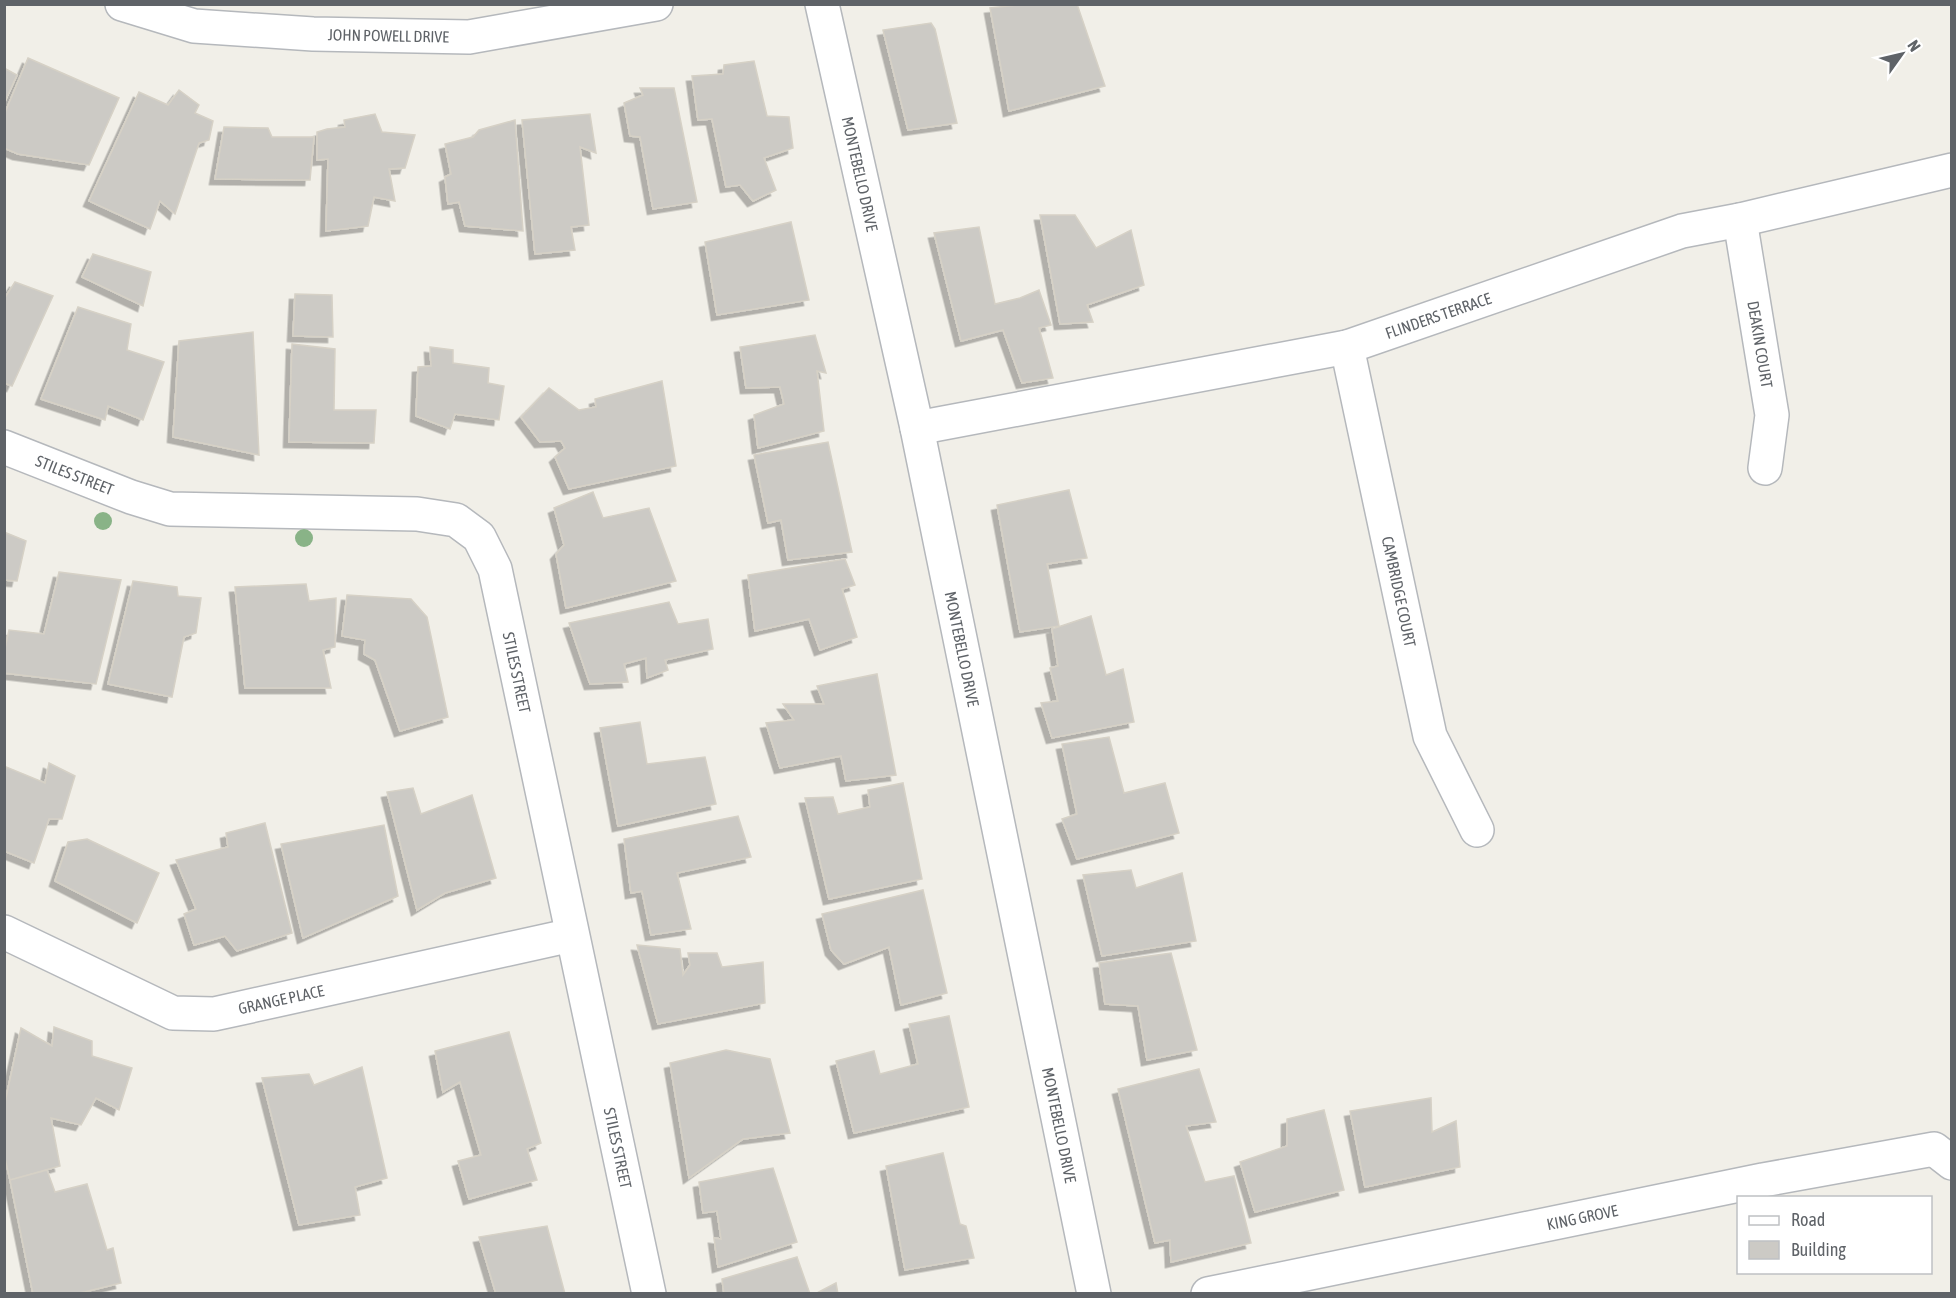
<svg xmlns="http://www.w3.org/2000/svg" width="1956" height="1298" font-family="'Asap Condensed',sans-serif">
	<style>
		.building { fill: #cccac5; stroke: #d6d1c6; stroke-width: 1.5; filter: url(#shadow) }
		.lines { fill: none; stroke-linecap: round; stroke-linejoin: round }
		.minor-casing { stroke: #b5b8bc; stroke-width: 36 }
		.minor { stroke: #fff; stroke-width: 33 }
		.tree { fill: #89b387 }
		.labels { text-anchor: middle; stroke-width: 4.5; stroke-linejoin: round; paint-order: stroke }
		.street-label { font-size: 16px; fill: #5f6368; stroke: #fff }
	</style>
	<defs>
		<filter id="shadow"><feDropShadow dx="-5.5" dy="5.5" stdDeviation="0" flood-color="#0004"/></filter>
	</defs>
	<rect width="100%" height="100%" fill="#f1efe8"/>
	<!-- building -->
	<g class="building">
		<polygon points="1028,4 1077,4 1105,86 1009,111 990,8"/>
		<polygon points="931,23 935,29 957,123 908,130 883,30"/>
		<polygon points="28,58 119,98 89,165 18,154 4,148 4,115"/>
		<polygon points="754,61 767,116 789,117 793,148 764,158 776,190 753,201 740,185 726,187 712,119 698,120 692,76 723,74 724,65"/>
		<polygon points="4,68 17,75 4,103"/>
		<polygon points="640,88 674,88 697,202 653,209 640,137 630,136 624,103 643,95"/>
		<polygon points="179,90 199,105 195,113 213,121 209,140 199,143 175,214 160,201 150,229 89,201 139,92 168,105"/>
		<polygon points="375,114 382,132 415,135 405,168 389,169 395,201 374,197 368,226 326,231 328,159 317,160 317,132 327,129 345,127 344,120"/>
		<polygon points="590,114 596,153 580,147 589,225 571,227 575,250 535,254 522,120"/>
		<polygon points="515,120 523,231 465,226 459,202 448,204 445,177 451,174 445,144 473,137 479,130"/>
		<polygon points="224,127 268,128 272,137 314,137 310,180 215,179"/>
		<polygon points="1040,215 1075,215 1096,248 1131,230 1144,285 1087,305 1093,322 1060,324"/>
		<polygon points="791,222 809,300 717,315 705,242"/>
		<polygon points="979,227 995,304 1020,298 1039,290 1051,325 1039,328 1053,378 1022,383 1003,330 961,341 934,233"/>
		<polygon points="93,254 151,272 143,306 82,277"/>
		<polygon points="15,282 53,296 12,386 4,383 4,299"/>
		<polygon points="295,294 332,295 333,337 293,336"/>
		<polygon points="78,307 131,324 127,350 164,362 143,420 108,406 105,420 41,399"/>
		<polygon points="253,332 259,455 173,437 179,341"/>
		<polygon points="815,335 826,373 817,371 824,431 758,448 754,415 784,404 780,387 746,388 740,347"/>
		<polygon points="292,344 335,349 334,410 376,410 374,443 289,442"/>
		<polygon points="430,347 453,350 453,363 489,368 488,383 504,386 499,420 455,414 450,429 416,416 418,367 431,366"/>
		<polygon points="662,381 676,466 569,489 555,457 565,448 561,441 540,442 521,417 549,388 579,410 596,407 595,399"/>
		<polygon points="828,442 852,552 788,560 781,520 768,523 754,455"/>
		<polygon points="1069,490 1087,558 1047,564 1059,626 1020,632 997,505"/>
		<polygon points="593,492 603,518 649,508 676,581 566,608 556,554 564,545 554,508"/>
		<polygon points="4,532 26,541 17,581 4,580"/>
		<polygon points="845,559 855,585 842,589 857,637 820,650 809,619 755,631 748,575"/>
		<polygon points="59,572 121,580 96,684 4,673 4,653 9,630 44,634"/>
		<polygon points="133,581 177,587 178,596 201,598 196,633 184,637 172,697 108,684"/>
		<polygon points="306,584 309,601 336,598 335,647 323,650 331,688 245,688 235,587"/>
		<polygon points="347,595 411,599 427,617 448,717 400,731 375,660 364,654 365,640 342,636"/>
		<polygon points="669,602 678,624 708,619 713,649 665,660 668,670 647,678 646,658 624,664 628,682 590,684 569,623"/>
		<polygon points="1091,616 1106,675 1123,669 1134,722 1052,738 1041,703 1058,701 1050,668 1058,666 1052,629"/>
		<polygon points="877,674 896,775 846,781 841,756 780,768 766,723 794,720 783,704 824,704 817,686"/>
		<polygon points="640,722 647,764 705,757 716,804 618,826 600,728"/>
		<polygon points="1109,737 1124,793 1165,783 1179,833 1077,859 1062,819 1077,814 1062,744"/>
		<polygon points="49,763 75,776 62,819 49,819 34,863 4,851 4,766 45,783"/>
		<polygon points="903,783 922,879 829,899 805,798 833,797 838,814 870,807 868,790"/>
		<polygon points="413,788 421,814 472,795 496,878 445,893 417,910 387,792"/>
		<polygon points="738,816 751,857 677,873 691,929 651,935 642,891 631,893 624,839"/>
		<polygon points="265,823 292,933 237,951 225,936 194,945 184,914 196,909 176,860 228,847 226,833"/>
		<polygon points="384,825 398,896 303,938 281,844"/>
		<polygon points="87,839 159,873 137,923 55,881 68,842"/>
		<polygon points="1131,870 1136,888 1182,873 1196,941 1102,956 1083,875"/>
		<polygon points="923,890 947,993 901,1005 889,947 844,964 831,950 822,914"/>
		<polygon points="637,945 680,949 683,975 690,965 688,953 717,953 722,967 763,962 765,1003 658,1024"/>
		<polygon points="1171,953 1197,1050 1147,1060 1138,1006 1105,1004 1099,963"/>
		<polygon points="949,1016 969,1107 854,1133 836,1061 874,1051 880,1074 918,1064 909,1024"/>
		<polygon points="54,1027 92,1041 92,1056 132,1068 119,1110 96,1098 81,1125 51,1118 60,1166 10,1180 4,1154 4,1107 21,1028 52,1046"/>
		<polygon points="509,1032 541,1143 527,1149 537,1180 469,1199 458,1161 481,1155 460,1082 443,1092 435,1051"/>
		<polygon points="726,1050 770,1059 790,1133 743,1139 689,1178 670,1063"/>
		<polygon points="362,1067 387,1178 355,1187 360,1215 299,1225 262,1078 309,1074 314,1085"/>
		<polygon points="1199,1069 1216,1122 1186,1126 1205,1182 1234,1176 1251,1243 1171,1262 1170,1240 1155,1243 1118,1089"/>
		<polygon points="1431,1098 1432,1132 1456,1121 1460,1167 1365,1187 1350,1111"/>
		<polygon points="1324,1110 1344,1190 1255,1212 1240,1162 1287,1146 1287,1119"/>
		<polygon points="943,1153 960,1224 966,1226 974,1258 905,1270 886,1166"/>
		<polygon points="773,1168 797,1242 718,1267 714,1238 721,1239 717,1211 703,1213 699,1182"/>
		<polygon points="47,1170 55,1192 87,1184 107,1250 113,1248 121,1283 76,1294 33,1294 10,1180"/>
		<polygon points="547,1226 565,1294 496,1294 479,1237"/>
		<polygon points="797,1257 810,1294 724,1294 722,1279"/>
		<polygon points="836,1283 838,1294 815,1294"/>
	</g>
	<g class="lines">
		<defs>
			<g id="minor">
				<path id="s1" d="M 122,4 L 194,26 L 313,34 L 469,37 L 656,4"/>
				<path id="s2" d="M 822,4 L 917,428 L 1094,1294"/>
				<path id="s3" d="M 1740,220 L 1772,415 L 1765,468"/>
				<path id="s4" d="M 1347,347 L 1430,736 L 1477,830"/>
				<path id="s5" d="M 917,428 L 1347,347 L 1682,231 L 1740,220 L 1952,170"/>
				<path id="s6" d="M 4,447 L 131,497 L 170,509 L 417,514 L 456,520 L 479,537 L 495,569 L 649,1294"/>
				<path id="s7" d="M 4,932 L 173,1013 L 214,1014 L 572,935"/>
				<path id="s8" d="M 1208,1294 L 1763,1180 L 1934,1149 L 1952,1163"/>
			</g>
		</defs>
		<!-- minor casing -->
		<use href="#minor" class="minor-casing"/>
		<!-- minor -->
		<use href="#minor" class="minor"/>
	</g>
	<!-- trees -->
	<g class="tree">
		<circle cx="103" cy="521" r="9"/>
		<circle cx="304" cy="538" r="9"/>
	</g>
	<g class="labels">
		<!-- street labels -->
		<g class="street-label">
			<text dy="6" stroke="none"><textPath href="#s1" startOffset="270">JOHN POWELL DRIVE</textPath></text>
			<text dy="6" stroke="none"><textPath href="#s2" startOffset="174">MONTEBELLO DRIVE</textPath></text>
			<text dy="6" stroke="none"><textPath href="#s5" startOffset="534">FLINDERS TERRACE</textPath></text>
			<text dy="6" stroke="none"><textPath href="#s3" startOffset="126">DEAKIN COURT</textPath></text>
			<text dy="6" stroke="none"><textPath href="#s6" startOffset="76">STILES STREET</textPath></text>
			<text dy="6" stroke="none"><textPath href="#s4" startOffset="250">CAMBRIDGE COURT</textPath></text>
			<text dy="6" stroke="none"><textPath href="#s2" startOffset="660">MONTEBELLO DRIVE</textPath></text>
			<text dy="6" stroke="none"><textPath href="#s6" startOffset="634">STILES STREET</textPath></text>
			<text dy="6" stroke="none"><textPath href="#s7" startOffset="297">GRANGE PLACE</textPath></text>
			<text dy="6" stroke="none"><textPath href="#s2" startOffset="1146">MONTEBELLO DRIVE</textPath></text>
			<text dy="6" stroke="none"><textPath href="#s6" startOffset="1120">STILES STREET</textPath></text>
			<text dy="6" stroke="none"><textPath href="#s8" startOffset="382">KING GROVE</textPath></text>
		</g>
	</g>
	<!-- border -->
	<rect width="1956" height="1298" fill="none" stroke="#5f6368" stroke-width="12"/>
	<!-- legend -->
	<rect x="1737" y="1196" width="195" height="78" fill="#ffffff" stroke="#bfc1c3" stroke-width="1.5"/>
	<rect x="1749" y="1216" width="30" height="9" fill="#ffffff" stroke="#bfc1c3" stroke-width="1.5"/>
	<text x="1791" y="1226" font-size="18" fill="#5f6368">Road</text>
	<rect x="1749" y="1241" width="30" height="18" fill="#cccac5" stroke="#bfc1c3" stroke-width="1.5"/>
	<text x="1791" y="1256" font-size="18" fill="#5f6368">Building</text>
	<!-- north arrow -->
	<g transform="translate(1902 54) rotate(56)" stroke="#ffffff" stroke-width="4.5" paint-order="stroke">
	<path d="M0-4.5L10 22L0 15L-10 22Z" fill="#5f6368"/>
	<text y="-9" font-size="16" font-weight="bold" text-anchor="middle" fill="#5f6368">N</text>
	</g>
</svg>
